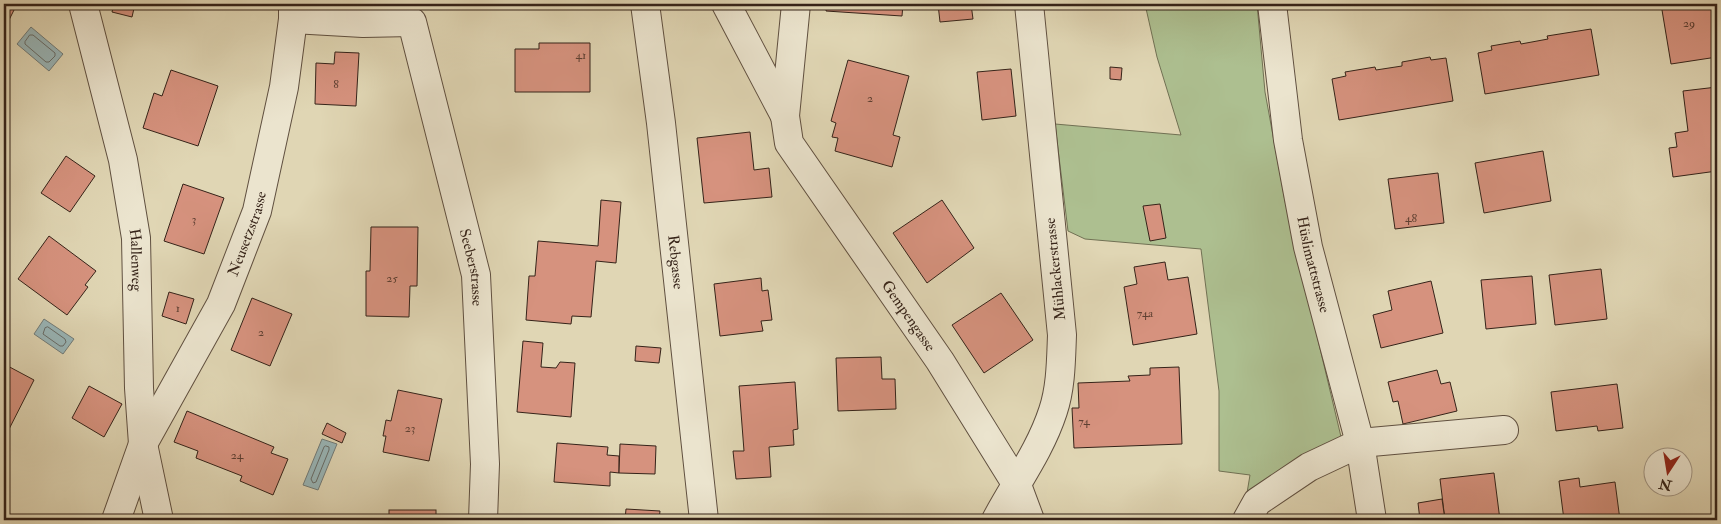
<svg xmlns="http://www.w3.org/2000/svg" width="1721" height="524" font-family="'IM FELL Double Pica',serif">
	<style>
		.green { fill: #adbf90; stroke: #717154 }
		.water { fill: #99b6b8; stroke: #717b78 }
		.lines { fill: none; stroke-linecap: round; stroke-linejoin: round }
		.shore { stroke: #676c68; stroke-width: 1 }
		.building { fill: #d6927e; stroke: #352319 }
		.minor-casing { stroke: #605040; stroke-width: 30 }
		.minor { stroke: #ebe4ce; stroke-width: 28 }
		.labels { text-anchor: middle; stroke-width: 4.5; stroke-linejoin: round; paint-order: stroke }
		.number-label { font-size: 12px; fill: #5d3f32 }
		.street-label { font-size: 15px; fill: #352319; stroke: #ebe4ce }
	</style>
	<rect width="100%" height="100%" fill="#e0d6b4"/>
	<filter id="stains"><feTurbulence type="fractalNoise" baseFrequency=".004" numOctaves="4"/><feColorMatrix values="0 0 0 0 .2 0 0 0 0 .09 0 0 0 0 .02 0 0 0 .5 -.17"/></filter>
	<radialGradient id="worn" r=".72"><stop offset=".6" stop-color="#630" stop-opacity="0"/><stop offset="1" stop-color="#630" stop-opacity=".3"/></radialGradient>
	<!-- green -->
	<polygon class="green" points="1145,4 1257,4 1265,92 1285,201 1342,441 1247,493 1250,475 1219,471 1219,391 1201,249 1085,239 1068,231 1055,124 1181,135 1157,57"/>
	<!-- water -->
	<g class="water">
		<polygon points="31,27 63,54 49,71 17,44"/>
		<polygon points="44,319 74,339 63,354 34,334"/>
		<polygon points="322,439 337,444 318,490 303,485"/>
	</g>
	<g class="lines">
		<!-- shore -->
		<g class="shore">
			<polygon points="30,35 33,35 55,53 55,56 49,62 46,62 25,44 25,42"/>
			<polygon points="48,327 65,339 66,342 63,346 60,346 43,334 45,328"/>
			<polygon points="326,446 329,447 329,450 316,482 313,483 311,479 324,447"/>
		</g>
	</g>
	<!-- building -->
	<g class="building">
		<polygon points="4,4 17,4 4,30"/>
		<polygon points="114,4 135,4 132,17 112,12"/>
		<polygon points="827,4 903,4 902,16 826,11"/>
		<polygon points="938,4 971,4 973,19 940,22"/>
		<polygon points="1661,4 1711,4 1717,43 1717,57 1671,64"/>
		<polygon points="1591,29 1599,75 1485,94 1478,53 1492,50 1491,46 1520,41 1521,44 1548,39 1547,36"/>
		<polygon points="539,43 590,43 590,92 515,92 515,49 539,49"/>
		<polygon points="335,52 359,53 356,106 315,104 316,63 334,64"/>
		<polygon points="1430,57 1431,60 1446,58 1453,101 1339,120 1332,79 1346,76 1345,72 1375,67 1376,70 1402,66 1402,62"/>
		<polygon points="848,60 909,76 893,135 900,137 892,167 835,151 838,138 832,137 836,123 831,121"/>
		<polygon points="1110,67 1122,68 1121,80 1110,79"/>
		<polygon points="1011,69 1016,116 982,120 977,72"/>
		<polygon points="171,70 218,86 198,146 143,128 154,93 162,96"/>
		<polygon points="1717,87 1717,145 1714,145 1717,171 1673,177 1669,148 1677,147 1675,133 1688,131 1683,91"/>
		<polygon points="750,132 754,170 769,168 772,197 704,203 697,138"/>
		<polygon points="1543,151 1551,201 1484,213 1475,163"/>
		<polygon points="66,156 95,176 70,212 41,193"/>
		<polygon points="1438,173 1444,223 1395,229 1388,179"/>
		<polygon points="183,184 224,198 204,254 164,241"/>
		<polygon points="601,200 621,202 616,263 596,261 591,317 572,316 571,324 526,320 529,276 535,276 538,241 598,246"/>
		<polygon points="942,200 974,248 927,283 893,233"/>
		<polygon points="1160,204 1166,238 1150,241 1143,206"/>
		<polygon points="371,227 418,227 417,286 410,286 409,317 366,316 366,271 370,271"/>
		<polygon points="49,236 96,271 85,285 88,287 67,315 18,279"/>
		<polygon points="1165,262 1168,280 1188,277 1197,334 1133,345 1124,287 1137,284 1134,267"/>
		<polygon points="1601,269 1607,319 1555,325 1549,275"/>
		<polygon points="1532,276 1536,324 1486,329 1481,280"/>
		<polygon points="761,278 762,291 768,290 772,320 761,321 763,331 720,336 714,284"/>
		<polygon points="1431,281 1443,333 1381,348 1373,315 1392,310 1388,291"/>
		<polygon points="169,292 194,299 186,324 162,316"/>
		<polygon points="1001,293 1033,340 984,373 952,325"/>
		<polygon points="252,298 292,314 270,366 231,350"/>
		<polygon points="523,341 543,343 541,367 556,368 560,362 575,363 571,417 517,412"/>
		<polygon points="636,346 661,348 659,363 635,361"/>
		<polygon points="881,357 882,379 895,379 896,409 838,411 836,358"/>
		<polygon points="4,364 34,380 4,439"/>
		<polygon points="1179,367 1182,444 1074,448 1072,408 1079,408 1078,383 1130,381 1128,376 1150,375 1150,368"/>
		<polygon points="1437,370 1441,384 1450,382 1457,411 1403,424 1398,401 1393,402 1388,382"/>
		<polygon points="795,382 798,429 793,430 794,445 769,447 771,477 736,479 733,451 744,451 739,386"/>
		<polygon points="1617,384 1623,428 1598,431 1597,426 1556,431 1551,392"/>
		<polygon points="89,386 122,404 104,437 72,418"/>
		<polygon points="398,390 442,399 429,461 383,452 386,436 383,436 386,420 391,421"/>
		<polygon points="187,411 274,447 271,453 288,459 273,495 240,481 242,476 196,458 198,451 174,442"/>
		<polygon points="327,423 346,433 342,443 322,434"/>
		<polygon points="557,443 608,447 607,455 619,456 619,473 610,472 610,486 554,482"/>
		<polygon points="620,444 656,446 655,474 619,473"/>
		<polygon points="1494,473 1500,520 1445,520 1440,479"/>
		<polygon points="1579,478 1580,487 1615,482 1620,520 1564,520 1559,481"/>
		<polygon points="1442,499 1445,520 1420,520 1418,503"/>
		<polygon points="626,509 660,511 659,520 625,520"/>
		<rect x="389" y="510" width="47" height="10"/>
		<polygon points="517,518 570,520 517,520"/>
	</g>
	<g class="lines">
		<defs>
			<g id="minor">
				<path id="s1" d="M 83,4 L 123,160 L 136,238 L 139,388 L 143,444 L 159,520"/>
				<path id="s2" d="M 645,4 L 661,123 L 704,520"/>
				<polyline points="726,4 785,116"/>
				<path id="s3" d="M 796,4 L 785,116 L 789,143 L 940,361 L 1017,485 L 1030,520"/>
				<path id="s4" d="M 1272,4 L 1288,140 L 1308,247 L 1360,443 L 1372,520"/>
				<path id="s5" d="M 293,19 L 363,23 L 412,22 L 476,275 L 485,464 L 483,520"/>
				<path id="s6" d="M 116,520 L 143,444 L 221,304 L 257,211 L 284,87 L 293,19 L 293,4"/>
				<path d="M 996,520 C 1015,484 1040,451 1053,411 C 1061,387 1061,360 1062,335 L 1029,4"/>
				<polyline points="1247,520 1257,502 1309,467 1360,443 1504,430"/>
			</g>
		</defs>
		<!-- minor casing -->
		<use href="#minor" class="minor-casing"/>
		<!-- minor -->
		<use href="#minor" class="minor"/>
	</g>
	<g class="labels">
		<!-- number labels -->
		<g class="number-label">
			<text x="1689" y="27">29</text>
			<text x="581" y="59">41</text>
			<text x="336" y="88">8</text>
			<text x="870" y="102">2</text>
			<text x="1411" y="222">48</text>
			<text x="194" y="223">3</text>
			<text x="392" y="282">25</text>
			<text x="178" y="312">1</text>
			<text x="1145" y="317">74a</text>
			<text x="261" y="336">2</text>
			<text x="1084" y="425">74</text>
			<text x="410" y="432">23</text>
			<text x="237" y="459">24</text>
		</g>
		<!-- street labels -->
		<g class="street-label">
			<text dy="5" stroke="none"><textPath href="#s6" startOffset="316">Neusetzstrasse</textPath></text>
			<text dy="5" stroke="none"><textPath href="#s1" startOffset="262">Hallenweg</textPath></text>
			<text dy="5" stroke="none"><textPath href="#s2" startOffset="260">Rebgasse</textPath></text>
			<text dy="5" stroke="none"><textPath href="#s4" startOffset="264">Hüslimattstrasse</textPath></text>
			<text dy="5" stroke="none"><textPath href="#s5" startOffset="372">Seeberstrasse</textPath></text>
			<text transform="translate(1055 269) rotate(-96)" y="5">Mühlackerstrasse</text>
			<text dy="5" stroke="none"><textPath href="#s3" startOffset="350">Gempengasse</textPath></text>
		</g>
	</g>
	<!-- margin -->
	<rect width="1721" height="524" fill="none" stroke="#e0d6b4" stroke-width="20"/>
	<rect x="5" y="5" width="1711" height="514" fill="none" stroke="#352319" stroke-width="2.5"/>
	<rect x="10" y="10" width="1701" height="504" fill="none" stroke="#352319"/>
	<!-- north arrow -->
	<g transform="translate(1668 472) rotate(192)"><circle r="24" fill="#ebe4ce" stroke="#a29786"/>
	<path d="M0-4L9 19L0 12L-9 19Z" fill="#8f2418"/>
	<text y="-8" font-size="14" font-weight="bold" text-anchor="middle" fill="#352319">N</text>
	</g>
	<rect width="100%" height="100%" filter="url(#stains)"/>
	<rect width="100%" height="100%" fill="url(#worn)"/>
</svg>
